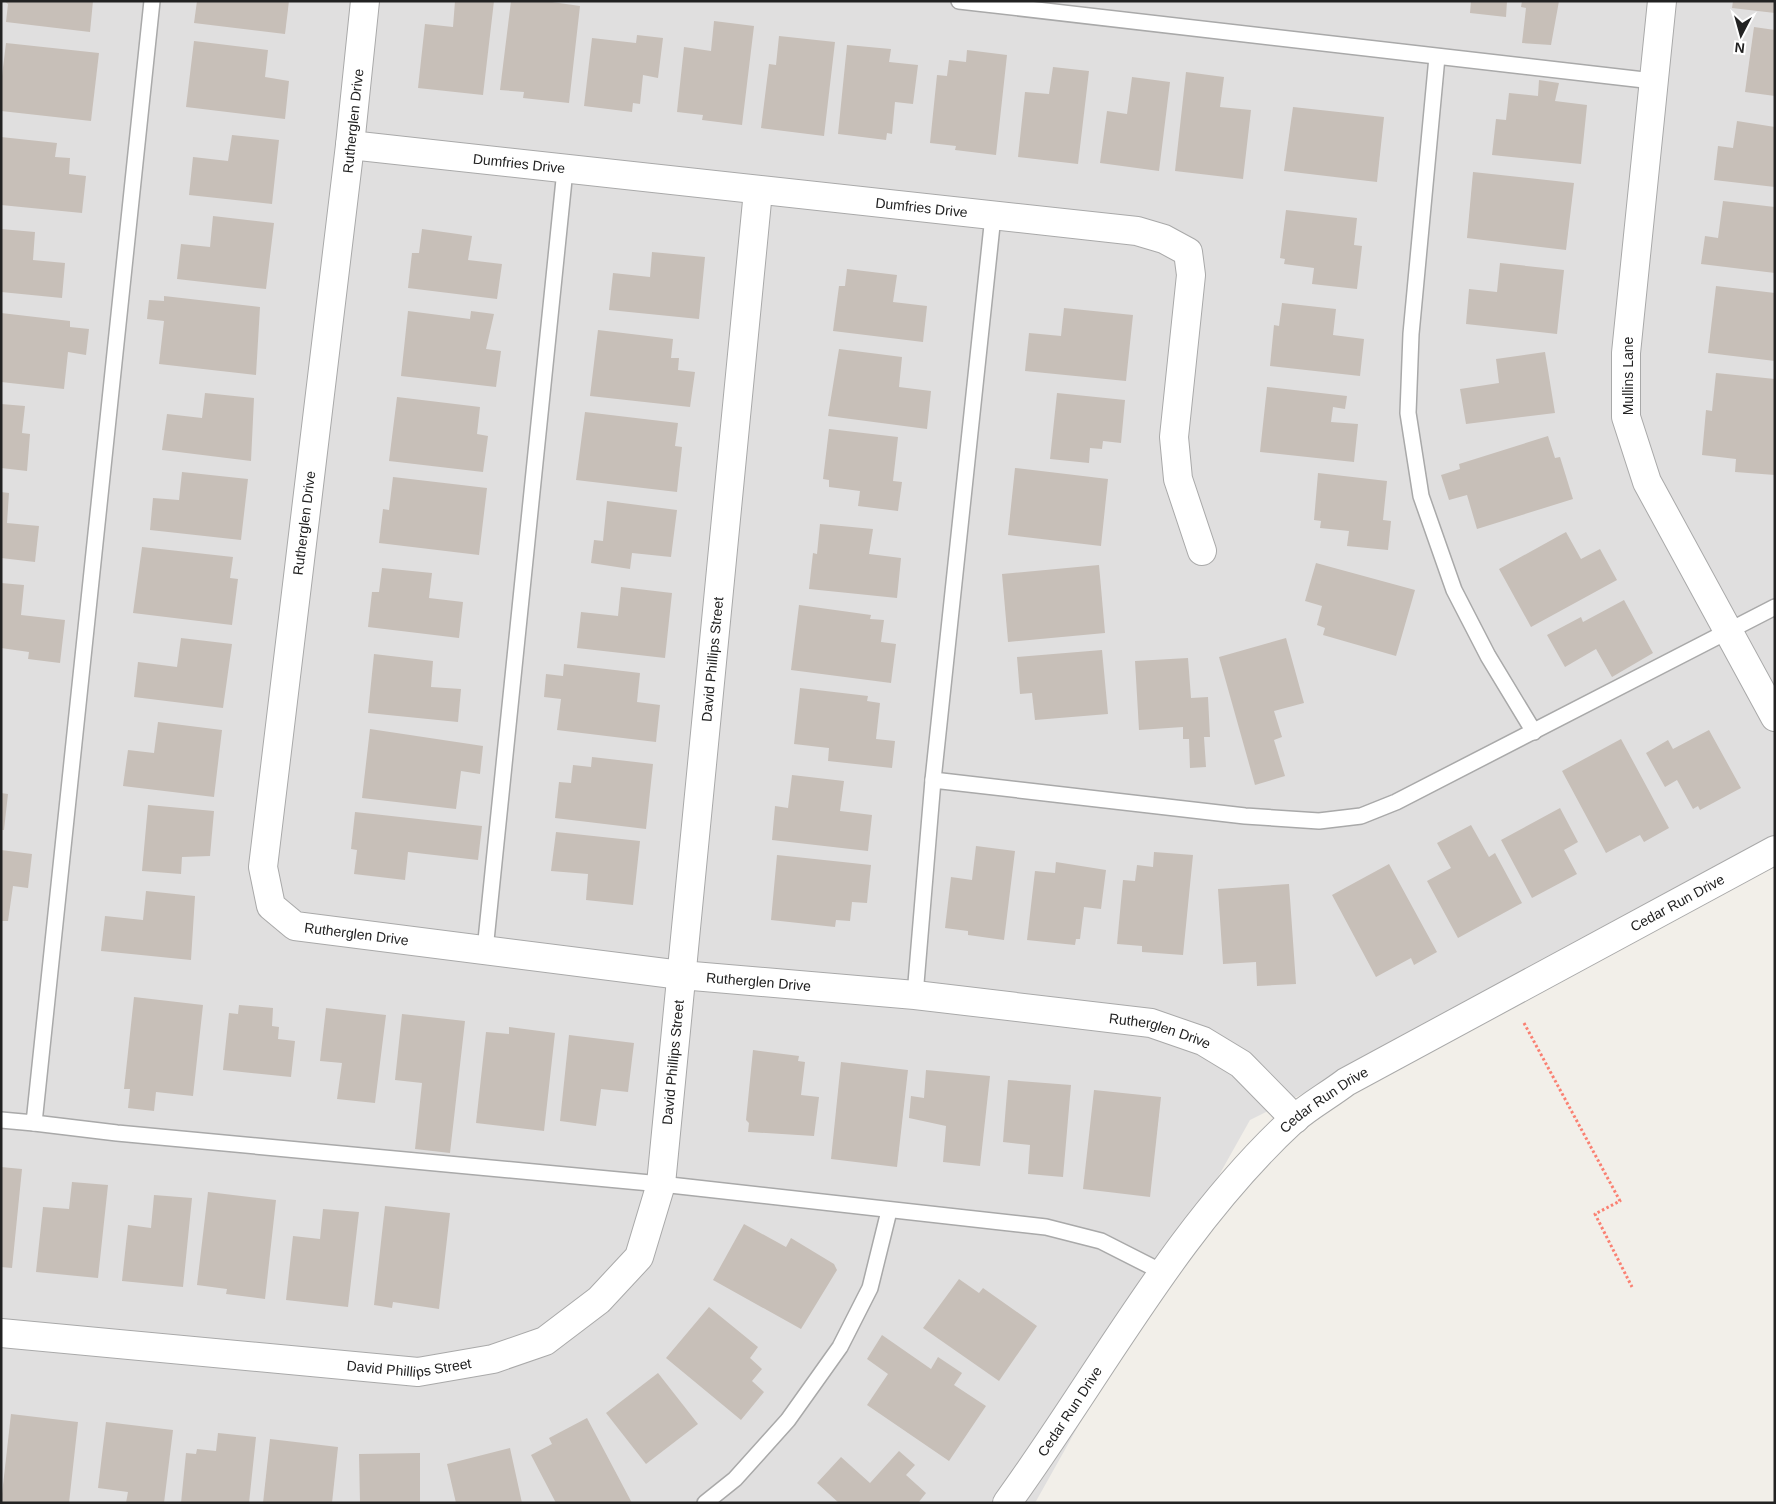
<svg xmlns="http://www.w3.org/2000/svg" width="1776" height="1504" font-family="Helvetica,sans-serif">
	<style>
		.residential { fill: #e0dfdf }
		.building { fill: #c7bfb8 }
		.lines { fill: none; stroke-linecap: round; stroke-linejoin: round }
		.service-casing { stroke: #a9a9a9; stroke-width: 18 }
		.minor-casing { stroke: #a9a9a9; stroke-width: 30 }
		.path { stroke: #fa8072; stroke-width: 3; stroke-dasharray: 2.5 2.5; stroke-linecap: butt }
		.service { stroke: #fff; stroke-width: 15 }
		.minor { stroke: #fff; stroke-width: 28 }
		.labels { text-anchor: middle; stroke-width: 5; stroke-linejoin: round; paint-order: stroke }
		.street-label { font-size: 14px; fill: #222; stroke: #fff }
	</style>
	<rect width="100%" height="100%" fill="#f2efe9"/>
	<!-- residential -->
	<polygon class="residential" points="1,1 1775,1 1775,859 1250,1120 1035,1503 1,1503"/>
	<!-- building -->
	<g class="building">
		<polygon points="4,1 93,1 90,32 6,22 8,4"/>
		<polygon points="197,1 289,1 285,34 194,23"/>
		<polygon points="455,1 494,1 483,95 418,88 425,24 453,27"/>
		<polygon points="511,1 545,1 580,6 569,103 523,98 524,92 500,90"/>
		<polygon points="1471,1 1507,1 1506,17 1470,13"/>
		<polygon points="1522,1 1559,1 1551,45 1522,43 1526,8 1521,7"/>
		<polygon points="1733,1 1775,1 1775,13 1732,8"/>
		<polygon points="714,21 754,26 742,125 702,120 703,115 677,112 684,47 711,51"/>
		<polygon points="1754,27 1775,30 1775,96 1745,92"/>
		<polygon points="637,35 663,38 658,78 643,75 640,104 633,103 632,112 584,106 592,38 636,43"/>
		<polygon points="779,36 835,42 824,136 761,128 769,64 776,65"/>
		<polygon points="194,41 268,50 265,77 289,81 285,119 186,107"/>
		<polygon points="6,43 99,53 91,121 1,111 1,84"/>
		<polygon points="847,45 891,49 889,62 918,65 913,104 895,102 892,134 887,133 886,140 838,134"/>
		<polygon points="967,50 1007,55 996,155 955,150 956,146 930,143 937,75 947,76 949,60 966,62"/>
		<polygon points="1053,67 1089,71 1078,164 1018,157 1025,92 1049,94"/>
		<polygon points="1186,72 1224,77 1220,107 1251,110 1243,179 1175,171"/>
		<polygon points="1132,77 1170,82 1159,171 1100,163 1107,111 1127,114"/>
		<polygon points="1539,80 1559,83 1555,101 1587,105 1581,164 1492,155 1496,119 1506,120 1509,93 1538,96"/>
		<polygon points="1293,107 1384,117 1377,182 1284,171"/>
		<polygon points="1737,121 1775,127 1775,187 1714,180 1718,146 1733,148"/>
		<polygon points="232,135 279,140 272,204 189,195 193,157 228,161"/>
		<polygon points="1,137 57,143 55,157 70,158 69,174 86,176 82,213 1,205"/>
		<polygon points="1473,172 1574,183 1566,250 1467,238"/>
		<polygon points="1723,201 1775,207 1775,273 1701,264 1705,236 1718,238"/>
		<polygon points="1286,210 1357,218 1354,245 1362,246 1357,289 1312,284 1314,268 1284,264 1285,259 1280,258"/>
		<polygon points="213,216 274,223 266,289 177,279 181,244 210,247"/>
		<polygon points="1,229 35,232 33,260 65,263 62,298 1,292"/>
		<polygon points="422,229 472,236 468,260 502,264 497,299 408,288 412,253 419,253"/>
		<polygon points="652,252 705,257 699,319 609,310 613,273 650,277"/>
		<polygon points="1500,263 1564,270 1557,334 1466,324 1469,289 1497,292"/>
		<polygon points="847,269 897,275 893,302 927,306 923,342 833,331 839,286 845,286"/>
		<polygon points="1716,286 1775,293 1775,361 1708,353"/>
		<polygon points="164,296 260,307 256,375 159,364 164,321 147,319 149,300 164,301"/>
		<polygon points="1282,303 1336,309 1333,335 1364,339 1360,376 1270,366 1274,325 1279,326"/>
		<polygon points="1064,308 1133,315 1126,381 1025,371 1029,333 1061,336"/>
		<polygon points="408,311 470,319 471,311 494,314 486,349 501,351 496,387 401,376"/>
		<polygon points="1,313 70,321 70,327 89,329 86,355 68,352 64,389 1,382"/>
		<polygon points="598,330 673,339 671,358 679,358 678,370 695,372 690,407 590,396"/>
		<polygon points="839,349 902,357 899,387 931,391 927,429 828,416"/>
		<polygon points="1545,352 1555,413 1466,424 1460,389 1499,383 1496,359"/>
		<polygon points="1716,373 1775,379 1775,475 1735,472 1736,459 1702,455 1706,410 1712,411"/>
		<polygon points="1267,387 1347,396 1345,409 1333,407 1331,422 1358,424 1354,462 1260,452"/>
		<polygon points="205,393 254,398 251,461 162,450 167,414 202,418"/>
		<polygon points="1057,393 1125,400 1121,443 1103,441 1102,449 1090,448 1089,463 1050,459"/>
		<polygon points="397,397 480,407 477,434 488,436 483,472 389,461"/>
		<polygon points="1,404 25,406 22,433 30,434 27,471 1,468"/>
		<polygon points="585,412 678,423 675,446 682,447 677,492 576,480"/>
		<polygon points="829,429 898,437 893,481 902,482 898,511 858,506 860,491 829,487 829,480 823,479"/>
		<polygon points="1548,436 1555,458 1560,457 1573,499 1477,529 1467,495 1449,500 1441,475 1460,469 1459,464"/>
		<polygon points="1015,468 1108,479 1101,546 1008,535"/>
		<polygon points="182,472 248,479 241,540 150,530 153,498 179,500"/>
		<polygon points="1318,473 1387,481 1383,520 1391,521 1388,550 1347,546 1349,531 1320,528 1321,521 1314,520"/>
		<polygon points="393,477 487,488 479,555 379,543 383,509 389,510"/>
		<polygon points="1,492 9,493 7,523 39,526 35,562 1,558"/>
		<polygon points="607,501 677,510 671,557 632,553 630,569 591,563 594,540 603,541"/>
		<polygon points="820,524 873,529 869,554 901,558 897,598 809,589 813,553 817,554"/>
		<polygon points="1566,532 1581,559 1600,549 1617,580 1531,627 1499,569"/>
		<polygon points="142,547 233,557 230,578 238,579 232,625 133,613"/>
		<polygon points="1316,563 1415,590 1396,656 1323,635 1325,628 1317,625 1322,606 1305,601"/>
		<polygon points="1099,565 1105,633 1008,642 1002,574"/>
		<polygon points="382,568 432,573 429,598 463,602 459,638 368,627 372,592 379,592"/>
		<polygon points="1,583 24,585 21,615 65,620 60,663 28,659 29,652 1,648"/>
		<polygon points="621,587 672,593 665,658 577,648 581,612 618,616"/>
		<polygon points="1624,600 1653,653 1612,677 1596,649 1565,667 1547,635 1581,617 1583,622"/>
		<polygon points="799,605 871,615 870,619 884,620 881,642 896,644 891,683 791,670"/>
		<polygon points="181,638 232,644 223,708 134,697 138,662 177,667"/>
		<polygon points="1286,638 1304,703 1274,711 1282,737 1274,740 1285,776 1255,785 1219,657"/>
		<polygon points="1102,650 1108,714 1035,720 1032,693 1020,694 1017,657"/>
		<polygon points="374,654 433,661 431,687 461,689 458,722 368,713"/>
		<polygon points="1188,658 1191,698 1208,697 1210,737 1204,737 1206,767 1190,768 1189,739 1183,739 1183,727 1139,730 1135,661"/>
		<polygon points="564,664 640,673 637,702 660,705 656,742 557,730 561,699 544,697 546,674 563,676"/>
		<polygon points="800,688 868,696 867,701 880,703 876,739 895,741 892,768 828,761 829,748 794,744"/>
		<polygon points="158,722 222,730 214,797 123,786 128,750 154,753"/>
		<polygon points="370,729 483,746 480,774 461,771 456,809 362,798"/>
		<polygon points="1709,730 1741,788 1700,810 1698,806 1693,809 1677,780 1665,787 1646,753 1668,740 1673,749"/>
		<polygon points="1621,739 1669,828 1644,842 1640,835 1606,853 1562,771"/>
		<polygon points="592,757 653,764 646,829 555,818 559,782 571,783 573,765 591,767"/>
		<polygon points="792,775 844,781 840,811 872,815 868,851 772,840 775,806 788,808"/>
		<polygon points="1,793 8,794 4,830 1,830"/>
		<polygon points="148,805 214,811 210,856 182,857 181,874 142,871"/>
		<polygon points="1560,808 1578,842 1564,850 1577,874 1532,898 1501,840"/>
		<polygon points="355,812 482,826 478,860 408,852 405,880 354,874 357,850 351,849"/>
		<polygon points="1471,825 1489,857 1495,853 1522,903 1458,938 1427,881 1451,868 1437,843"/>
		<polygon points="556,832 640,841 633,905 586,900 588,874 551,871"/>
		<polygon points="976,846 1015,851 1004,940 968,935 968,931 945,928 951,877 972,880"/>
		<polygon points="1,850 32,854 28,888 13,886 8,921 1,921"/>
		<polygon points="1154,852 1193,855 1183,955 1142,952 1142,946 1117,944 1123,880 1135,881 1137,865 1153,867"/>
		<polygon points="777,855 871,865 867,903 852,902 850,921 836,920 835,927 771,920"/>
		<polygon points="1056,862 1106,870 1101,909 1084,907 1080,939 1076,939 1075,945 1027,940 1035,871 1055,873"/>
		<polygon points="1389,864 1437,952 1414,965 1411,958 1376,977 1332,895"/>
		<polygon points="1289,884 1296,984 1257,986 1256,962 1223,964 1218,889"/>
		<polygon points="146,891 195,896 191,960 101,951 105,916 143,920"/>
		<polygon points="134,997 203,1005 193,1096 156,1092 154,1111 128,1108 130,1089 124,1089"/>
		<polygon points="239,1005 273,1008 272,1026 279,1027 278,1039 295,1041 291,1077 223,1070 229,1013 238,1014"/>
		<polygon points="326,1008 386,1015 375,1103 337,1099 342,1063 320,1061"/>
		<polygon points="402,1014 465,1021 450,1153 415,1149 422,1083 395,1080"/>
		<polygon points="509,1027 555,1033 544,1131 476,1123 486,1032 509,1034"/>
		<polygon points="569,1035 634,1043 628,1092 601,1089 596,1126 560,1121"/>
		<polygon points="753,1050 799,1056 798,1061 805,1062 801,1095 819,1097 814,1136 748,1132 749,1123 746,1120"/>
		<polygon points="841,1062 908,1070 897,1167 831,1159"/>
		<polygon points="926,1070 990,1076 980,1166 943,1162 946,1126 909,1118 911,1096 924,1098"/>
		<polygon points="1008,1080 1071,1085 1063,1177 1028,1174 1030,1145 1003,1142"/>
		<polygon points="1094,1090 1161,1097 1150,1197 1083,1189"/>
		<polygon points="1,1167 22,1169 12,1268 1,1267"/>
		<polygon points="72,1182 108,1185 98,1278 36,1272 43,1207 69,1209"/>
		<polygon points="208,1192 276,1200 265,1299 226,1294 227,1289 197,1285"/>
		<polygon points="154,1195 192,1198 183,1287 122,1281 128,1225 151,1228"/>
		<polygon points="385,1206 450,1213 439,1309 393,1302 392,1308 374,1305"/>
		<polygon points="323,1209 359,1212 348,1307 286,1300 293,1236 320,1239"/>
		<polygon points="744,1224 786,1247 791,1238 834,1264 837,1270 801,1329 713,1280"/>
		<polygon points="959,1279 979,1293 983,1288 1037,1326 999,1381 923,1328"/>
		<polygon points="709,1307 758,1347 750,1358 762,1369 752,1381 764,1392 741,1420 666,1358"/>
		<polygon points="882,1335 931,1369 938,1357 962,1373 954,1385 986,1406 949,1461 867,1405 888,1374 867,1359"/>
		<polygon points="658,1373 698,1424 646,1464 606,1413"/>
		<polygon points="11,1414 78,1422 69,1503 1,1503"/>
		<polygon points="587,1418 632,1503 556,1503 531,1455 552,1444 549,1438"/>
		<polygon points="106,1422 173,1430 164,1503 126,1503 128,1492 98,1488"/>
		<polygon points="218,1433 256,1437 249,1503 181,1503 186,1453 196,1454 197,1449 216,1451"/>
		<polygon points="270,1439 338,1447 332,1503 263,1503"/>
		<polygon points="510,1448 522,1503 456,1503 447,1464"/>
		<polygon points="899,1451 915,1465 906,1475 926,1493 918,1503 839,1503 817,1483 841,1457 870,1483"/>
		<polygon points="420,1453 420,1503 360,1503 359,1454"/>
	</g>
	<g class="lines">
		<defs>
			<g id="service">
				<polyline points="959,1 1653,81"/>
				<polyline points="1437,57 1411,334 1408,413 1421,496 1454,590 1488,656 1534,732"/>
				<polyline points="933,780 993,216"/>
				<polyline points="485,950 565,170"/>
				<polyline points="915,995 933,780 1245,816 1319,821 1361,816 1396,802 1775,607"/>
				<polyline points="1,1120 34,1123 152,1"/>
				<polyline points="34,1123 117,1133 661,1184 1046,1227 1101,1241 1164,1273"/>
				<polyline points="705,1503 735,1479 788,1420 840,1347 870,1288 889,1211"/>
			</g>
			<g id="minor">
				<path id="s1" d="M 365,1 L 350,145 L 263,867 L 271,906 L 295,926 L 681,975 L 915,995 L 1151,1023 L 1203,1041 L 1241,1064 L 1295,1119"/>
				<polyline points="1662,1 1626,353 1626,417 1647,482 1775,717"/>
				<path id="s2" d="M 350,145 L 1137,231 L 1164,239 L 1188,252 L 1191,275 L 1174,437 L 1178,479 L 1202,551"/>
				<path id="s3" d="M 1,1333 L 418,1372 L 493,1359 L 545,1341 L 599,1300 L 639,1257 L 661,1184 L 758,191"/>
				<path id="s4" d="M 1007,1503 C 1100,1375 1176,1228 1293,1120 C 1309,1106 1329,1095 1346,1082 L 1775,850"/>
			</g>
		</defs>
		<!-- service casing -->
		<use href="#service" class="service-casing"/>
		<!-- minor casing -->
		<use href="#minor" class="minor-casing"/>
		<!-- path -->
		<polyline class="path" points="1524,1023 1620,1201 1595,1214 1632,1287"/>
		<!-- service -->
		<use href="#service" class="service"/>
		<!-- minor -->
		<use href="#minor" class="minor"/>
	</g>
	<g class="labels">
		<!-- street labels -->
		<g class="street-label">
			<text transform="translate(353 121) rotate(-84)" y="5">Rutherglen Drive</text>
			<text dy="5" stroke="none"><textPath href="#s2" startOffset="170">Dumfries Drive</textPath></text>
			<text dy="5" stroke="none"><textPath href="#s2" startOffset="575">Dumfries Drive</textPath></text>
			<text transform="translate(1628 376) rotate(-90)" y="5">Mullins Lane</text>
			<text transform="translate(304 523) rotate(-83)" y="5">Rutherglen Drive</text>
			<text dy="5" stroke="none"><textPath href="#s3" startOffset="1280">David Phillips Street</textPath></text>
			<text dy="5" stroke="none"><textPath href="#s4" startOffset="921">Cedar Run Drive</textPath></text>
			<text dy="5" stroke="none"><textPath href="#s1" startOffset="1005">Rutherglen Drive</textPath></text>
			<text dy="5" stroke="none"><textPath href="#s1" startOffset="1410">Rutherglen Drive</textPath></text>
			<text dy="5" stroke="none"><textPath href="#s1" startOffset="1815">Rutherglen Drive</textPath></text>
			<text dy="5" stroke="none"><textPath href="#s3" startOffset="875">David Phillips Street</textPath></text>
			<text dy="5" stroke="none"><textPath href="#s4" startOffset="516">Cedar Run Drive</textPath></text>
			<text dy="5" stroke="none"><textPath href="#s3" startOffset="410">David Phillips Street</textPath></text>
			<text dy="5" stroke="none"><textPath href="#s4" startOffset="111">Cedar Run Drive</textPath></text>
		</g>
	</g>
	<!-- border -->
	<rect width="1776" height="1504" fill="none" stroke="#222222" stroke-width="5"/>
	<!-- north arrow -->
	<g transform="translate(1741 35) rotate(186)" stroke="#ffffff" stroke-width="4" paint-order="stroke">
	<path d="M0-4L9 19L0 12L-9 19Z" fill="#222222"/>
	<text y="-8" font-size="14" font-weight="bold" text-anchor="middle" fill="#222222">N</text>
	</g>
</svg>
